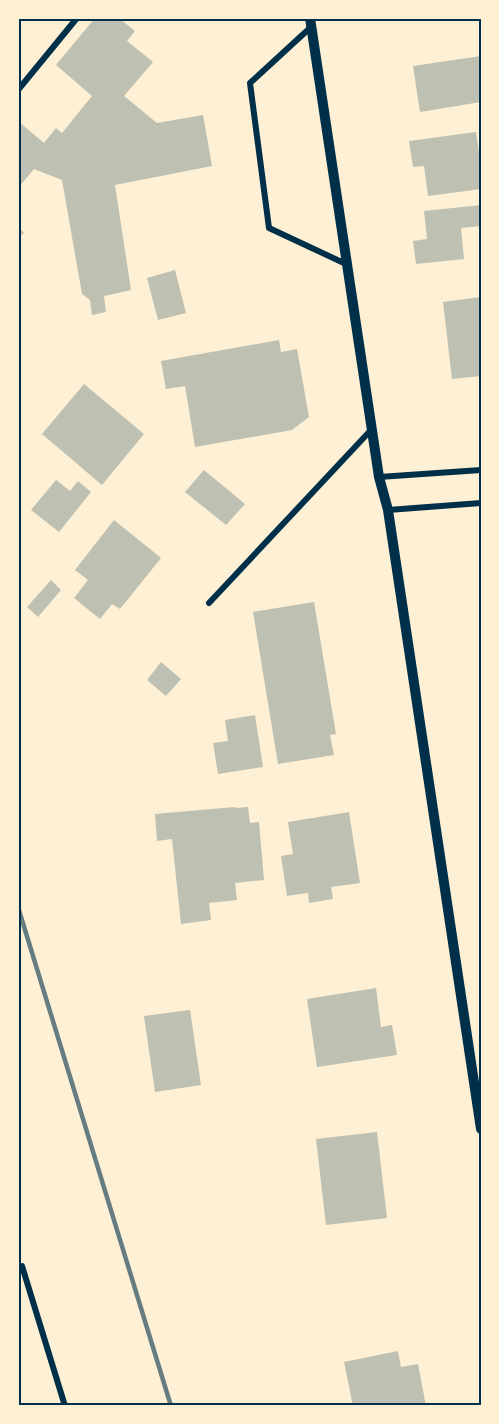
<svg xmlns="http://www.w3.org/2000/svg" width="499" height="1424" font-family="Helvetica,sans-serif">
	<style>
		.building { fill: #bec0b2 }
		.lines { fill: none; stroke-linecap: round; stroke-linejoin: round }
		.minor { stroke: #003049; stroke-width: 6 }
		.tertiary { stroke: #003049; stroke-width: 10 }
		.rail { stroke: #657d81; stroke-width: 4.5 }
		.neatline { fill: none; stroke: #003049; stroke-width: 2 }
	</style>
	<rect width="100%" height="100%" fill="#fdf0d5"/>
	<!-- building -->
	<g class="building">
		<polygon points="95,18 119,18 135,31 127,41 153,62 124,96 157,123 203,115 212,166 115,185 131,290 104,296 106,312 92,315 90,300 82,294 62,180 34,169 18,188 18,121 44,143 56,128 62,133 92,96 56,65"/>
		<polygon points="481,56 481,102 420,112 413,66"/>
		<polygon points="476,132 481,165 481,189 428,196 424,166 413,167 409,141"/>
		<polygon points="481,205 481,226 461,228 464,259 416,264 413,241 427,239 424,211"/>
		<polygon points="18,226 24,233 18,238"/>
		<polygon points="175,270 186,313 158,320 147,278"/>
		<polygon points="481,297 481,376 452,379 443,302"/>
		<polygon points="279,340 281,352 297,349 309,417 292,430 195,447 185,386 166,389 161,361"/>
		<polygon points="84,384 144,434 102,485 42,434"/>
		<polygon points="204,470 245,504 226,525 185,492"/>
		<polygon points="56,480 70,491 78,481 91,492 59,532 31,510"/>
		<polygon points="114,520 161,558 120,609 112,604 100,619 74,598 88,580 75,570"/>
		<polygon points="51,580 61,590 38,617 27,607"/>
		<polygon points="314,602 336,734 330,735 334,755 278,764 253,612"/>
		<polygon points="161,662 181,679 166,696 147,680"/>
		<polygon points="255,715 263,767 218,774 213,743 228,741 225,720"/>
		<polygon points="235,807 236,808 248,807 250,823 259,822 264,880 235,883 237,900 209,903 211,920 181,924 172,839 157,841 155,814"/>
		<polygon points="349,812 360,883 331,887 333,899 309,903 308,893 287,896 281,856 293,854 288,822"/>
		<polygon points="376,988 381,1027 392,1025 397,1055 317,1067 307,999"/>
		<polygon points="190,1010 201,1085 155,1092 144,1016"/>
		<polygon points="377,1132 387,1218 326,1225 316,1139"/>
		<polygon points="398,1351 401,1367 418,1364 426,1406 353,1406 344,1362"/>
	</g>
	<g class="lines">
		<!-- minor -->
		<g class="minor">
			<polyline points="311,27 250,83 269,228 346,264"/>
			<polyline points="18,90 77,18"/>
			<polyline points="379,477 481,470"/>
			<polyline points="388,510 481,503"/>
			<polyline points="209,603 371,430"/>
			<polyline points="22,1266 65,1406"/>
		</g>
		<!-- tertiary -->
		<polyline class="tertiary" points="310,18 379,477 388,510 481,1129"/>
		<!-- rail -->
		<polyline class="rail" points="18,907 171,1406"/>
	</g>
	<!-- border -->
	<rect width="499" height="1424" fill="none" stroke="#fdf0d5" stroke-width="39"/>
	<rect x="20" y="20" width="460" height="1384" class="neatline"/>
</svg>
